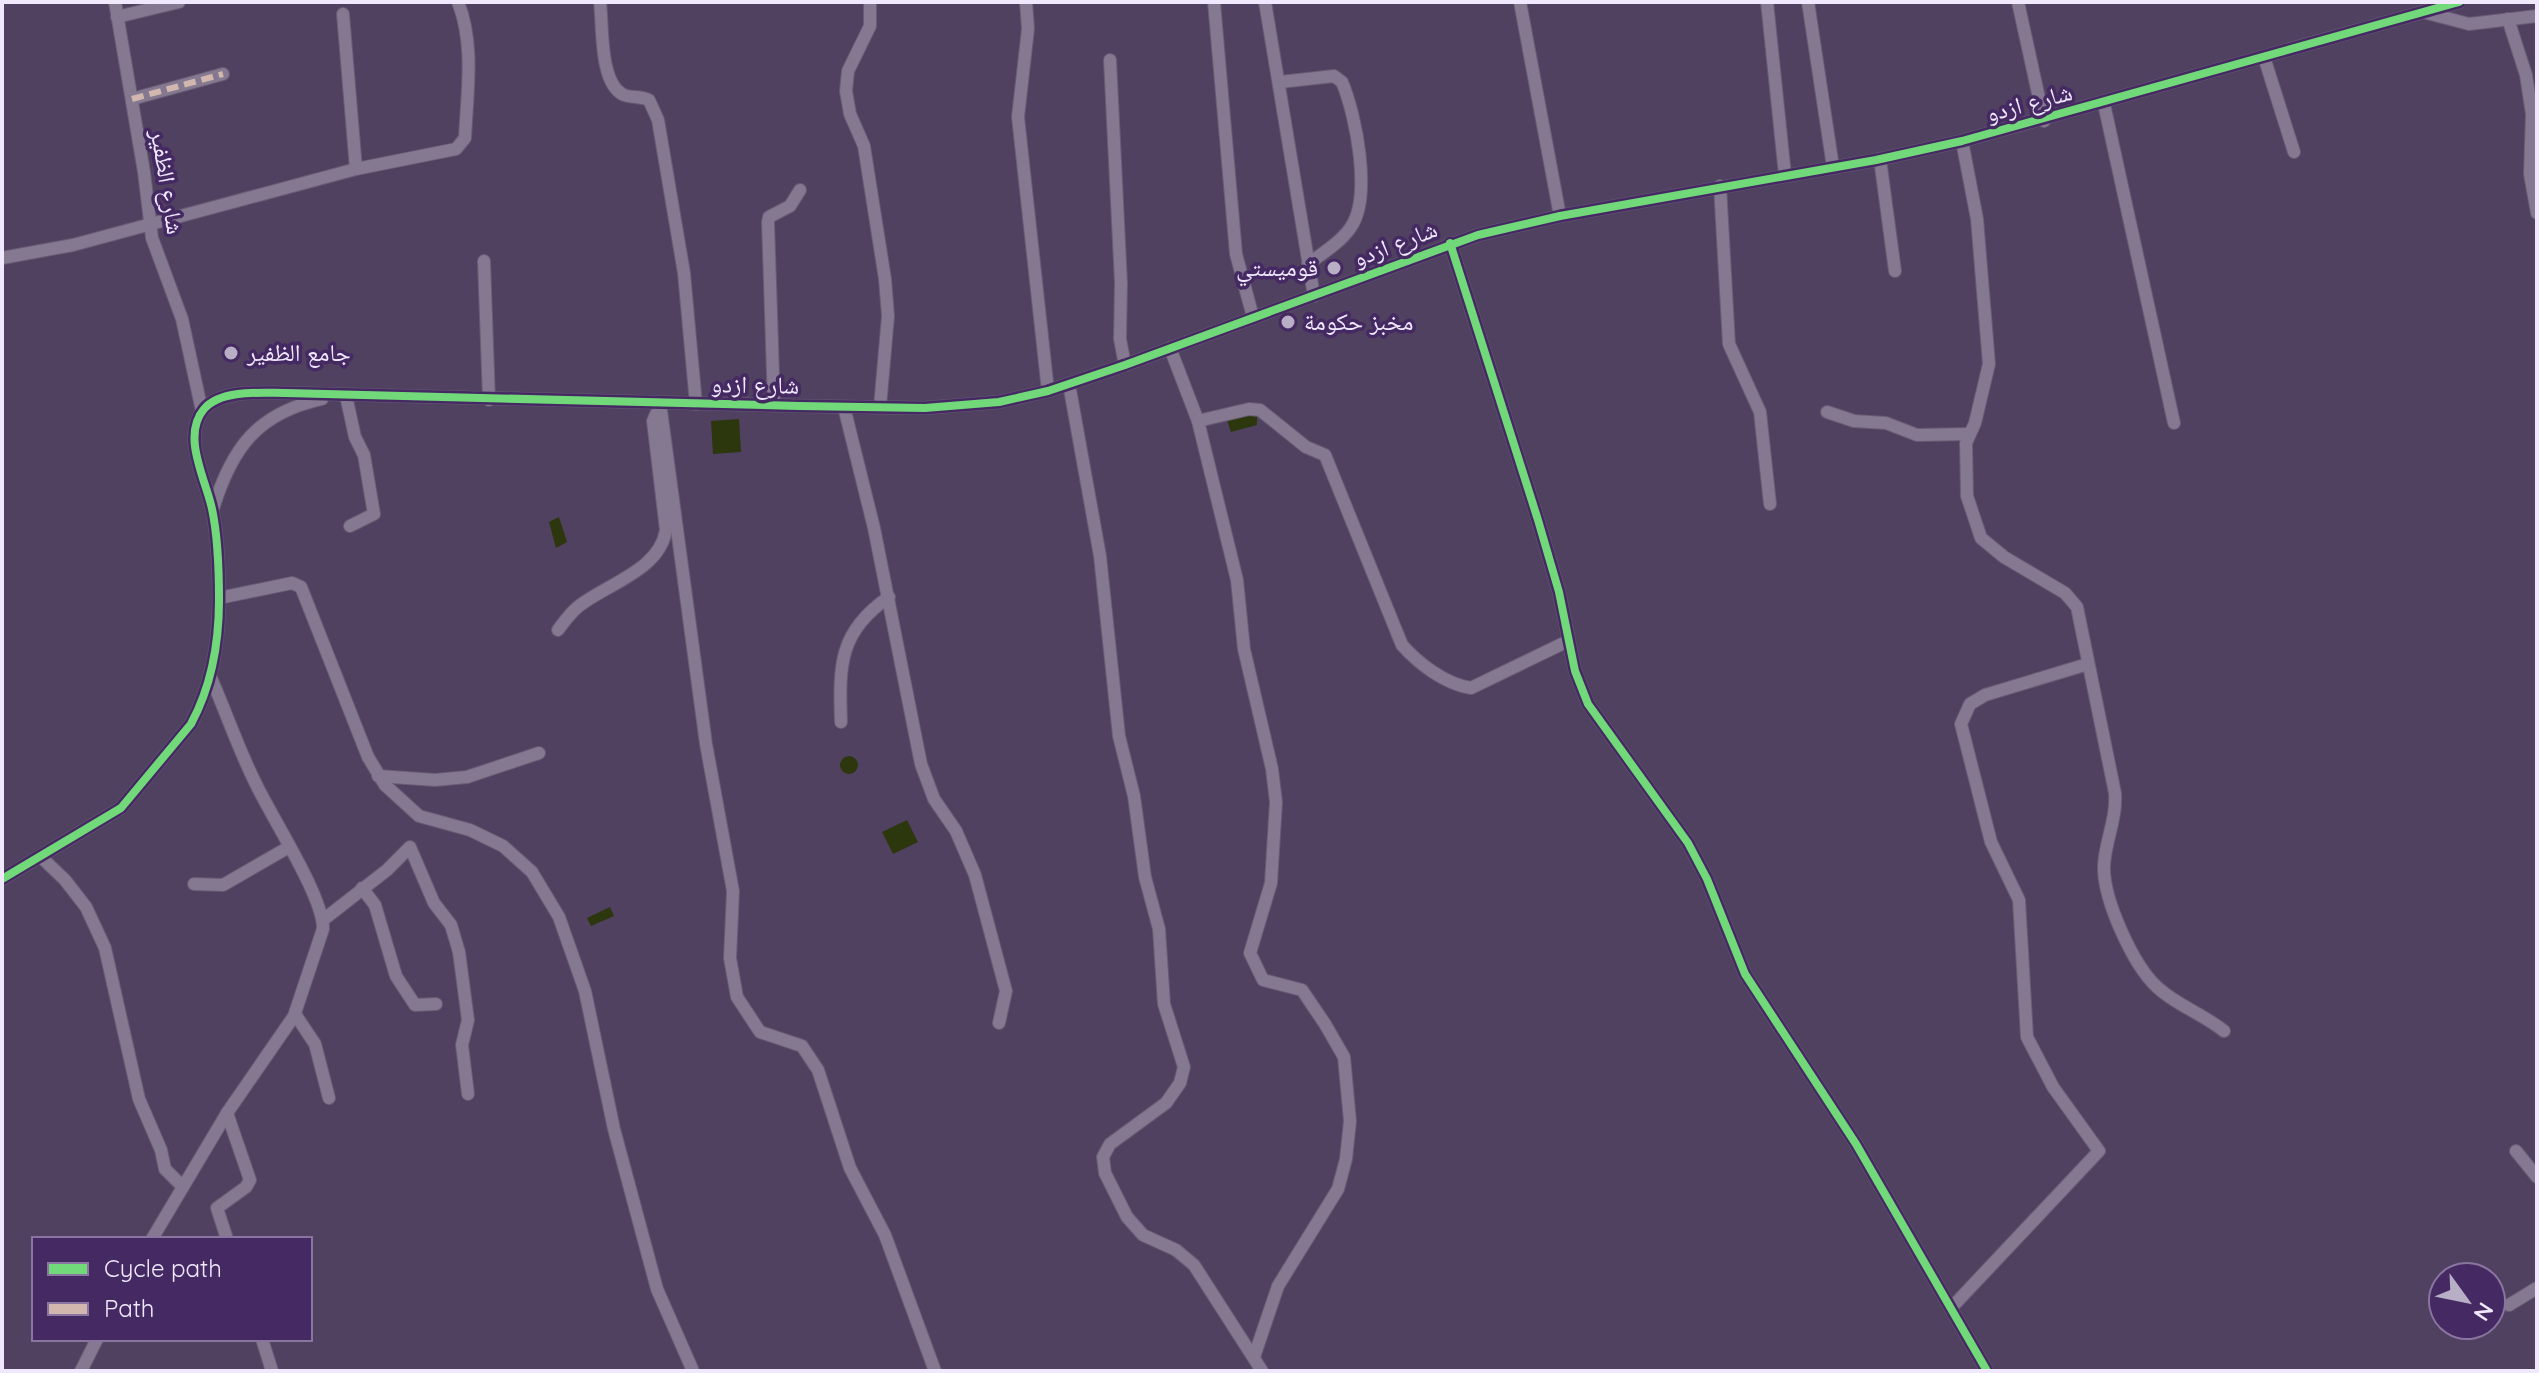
<svg xmlns="http://www.w3.org/2000/svg" width="2539" height="1373" font-family="Quicksand,'Noto Naskh Arabic',sans-serif">
	<style>
		.water { fill: #2c370d }
		.lines { fill: none; stroke-linecap: round; stroke-linejoin: round }
		.minor-casing { stroke: #685c74; stroke-width: 14 }
		.minor { stroke: #847991; stroke-width: 12 }
		.quiet { stroke: #d1b7ad; stroke-width: 6; stroke-dasharray: 12 6; stroke-linecap: butt }
		.cycleway-casing { stroke: #452962; stroke-width: 13 }
		.cycleway { stroke: #71d979; stroke-width: 8 }
		.poi-dot { fill: #b8aec6; stroke: #452962; stroke-width: 3 }
		.labels { text-anchor: middle; stroke-width: 7; stroke-linejoin: round; paint-order: stroke }
		.street-label { font-size: 24px; fill: #f0e8fd; stroke: #452962 }
		.poi-label { font-size: 24px; fill: #f0e8fd; stroke: #452962; text-anchor: start }
	</style>
	<rect width="100%" height="100%" fill="#514161"/>
	<!-- water -->
	<g class="water">
		<polygon points="1257,413 1257,425 1231,432 1227,420"/>
		<polygon points="739,419 741,452 713,454 711,421"/>
		<polygon points="559,517 567,542 556,548 549,522"/>
		<circle cx="849" cy="765" r="9"/>
		<polygon points="907,820 918,842 893,854 882,832"/>
		<polygon points="610,907 614,916 591,926 587,918"/>
	</g>
	<g class="lines">
		<defs>
			<g id="minor">
				<polyline points="115,2 144,172 152,238 182,319 202,411"/>
				<path d="M 600,2 C 603,25 599,84 624,95 C 632,98 641,96 649,100 L 658,120 L 684,273 L 696,404"/>
				<polyline points="870,2 870,26 848,71 846,91 850,114 864,146 885,279 888,316 880,407"/>
				<polyline points="1026,2 1028,29 1018,117 1048,391"/>
				<polyline points="1214,2 1236,254 1253,317"/>
				<polyline points="1265,2 1314,296"/>
				<polyline points="1520,2 1560,216"/>
				<polyline points="1767,2 1785,175"/>
				<polyline points="1808,2 1833,167"/>
				<polyline points="2018,2 2044,121"/>
				<polyline points="2423,12 2469,24 2537,16"/>
				<polyline points="343,14 356,169"/>
				<polyline points="117,17 179,2"/>
				<polyline points="2508,19 2526,75 2532,114 2530,174 2537,213"/>
				<polyline points="2264,57 2294,152"/>
				<polyline points="1110,60 1121,283 1120,339 1125,365"/>
				<path d="M 1280,82 L 1334,76 L 1342,82 C 1356,115 1372,196 1351,227 C 1341,242 1323,253 1308,264"/>
				<polyline points="132,99 223,74"/>
				<polyline points="2104,104 2174,423"/>
				<path d="M 1962,141 L 1977,219 L 1989,364 L 1975,423 L 1966,443 L 1967,496 L 1981,538 L 2004,557 L 2065,593 L 2077,607 L 2115,793 C 2117,819 2105,841 2104,866 C 2103,899 2133,965 2157,987 C 2176,1005 2203,1014 2224,1031"/>
				<polyline points="1880,159 1895,271"/>
				<polyline points="1720,186 1729,344 1760,412 1770,504"/>
				<polyline points="1450,243 1538,520 1559,592 1575,671 1588,704 1688,843 1707,879 1745,974 1856,1144 1987,1371"/>
				<path d="M 2,258 L 73,245 L 356,169 L 456,149 L 465,138 C 467,93 475,45 458,2"/>
				<polyline points="484,261 489,400"/>
				<polyline points="1170,348 1198,421 1237,580 1244,649 1272,769 1276,802 1271,883 1250,953 1263,980 1302,990 1325,1024 1344,1057 1350,1121 1346,1159 1338,1189 1278,1286 1254,1357"/>
				<polyline points="1069,384 1100,556 1119,736 1134,796 1145,877 1159,929 1164,1004 1184,1067 1180,1083 1166,1103 1110,1144 1103,1157 1105,1173 1127,1217 1143,1235 1176,1250 1194,1265 1262,1371"/>
				<polyline points="346,396 355,437 364,455 374,514 350,526"/>
				<polyline points="660,403 706,744 733,891 730,958 737,997 760,1032 802,1046 818,1070 850,1168 885,1235 935,1371"/>
				<polyline points="774,405 768,222 769,217 790,206 800,190"/>
				<polyline points="844,407 874,528 921,764 934,799 956,831 975,875 1006,991 999,1023"/>
				<polyline points="1827,412 1854,421 1886,423 1917,435 1969,434"/>
				<path d="M 1198,421 L 1249,409 L 1260,410 L 1306,447 L 1325,455 L 1402,645 C 1419,664 1445,684 1471,688 L 1568,641"/>
				<path d="M 213,509 C 232,447 258,413 322,399"/>
				<polyline points="219,598 292,583 301,587 368,757 385,785 419,816 470,830 503,846 532,872 559,917 585,991 614,1129 657,1289 693,1371"/>
				<path d="M 558,630 C 564,622 570,613 579,606 C 607,584 660,570 666,530 L 653,421 L 656,414 L 661,414"/>
				<path d="M 841,722 C 839,665 839,631 889,597"/>
				<polyline points="378,776 435,780 467,777 539,753"/>
				<polyline points="41,857 65,880 86,907 105,948 139,1099 161,1150 165,1169 183,1187"/>
				<path d="M 2,879 L 121,808 L 191,724 C 212,685 219,644 219,600 C 219,571 218,537 212,509 C 206,480 181,436 204,409 C 221,389 262,393 286,393 L 799,406 L 925,408 L 999,402 L 1048,391 L 1125,365 L 1478,235 L 1560,216 L 1876,160 L 1962,141 L 2459,2"/>
				<polyline points="194,884 223,885 289,847"/>
				<polyline points="362,888 375,905 396,976 415,1005 436,1004"/>
				<polyline points="323,920 387,870 410,847 434,903 451,925 459,952 468,1020 462,1045 468,1094"/>
				<polyline points="295,1014 315,1044 329,1098"/>
				<polyline points="227,1113 250,1180 246,1187 217,1208 227,1239"/>
				<polyline points="2516,1151 2537,1177"/>
				<path d="M 152,1239 L 227,1113 L 294,1016 L 323,929 C 324,897 270,815 255,782 C 238,748 226,712 211,678"/>
				<polyline points="2509,1305 2537,1288"/>
				<polyline points="1953,1306 2099,1151 2053,1087 2027,1037 2019,900 1991,842 1961,724 1970,704 1985,695 2088,664"/>
				<polyline points="262,1339 272,1371"/>
				<polyline points="81,1371 97,1339"/>
			</g>
		</defs>
		<!-- minor casing -->
		<use href="#minor" class="minor-casing"/>
		<!-- minor -->
		<use href="#minor" class="minor"/>
		<!-- quiet -->
		<polyline class="quiet" points="132,99 223,74"/>
		<defs>
			<g id="cycleway">
				<polyline points="1450,243 1538,520 1559,592 1575,671 1588,704 1688,843 1707,879 1745,974 1856,1144 1987,1371"/>
				<path d="M 2,879 L 121,808 L 191,724 C 212,685 219,644 219,600 C 219,571 218,537 212,509 C 206,480 181,436 204,409 C 221,389 262,393 286,393 L 799,406 L 925,408 L 999,402 L 1048,391 L 1125,365 L 1478,235 L 1560,216 L 1876,160 L 1962,141 L 2459,2"/>
			</g>
		</defs>
		<!-- cycleway casing -->
		<use href="#cycleway" class="cycleway-casing"/>
		<!-- cycleway -->
		<use href="#cycleway" class="cycleway"/>
	</g>
	<!-- markers -->
	<g class="poi-dot">
		<circle cx="1334" cy="268" r="8"/>
		<circle cx="1288" cy="322" r="8"/>
		<circle cx="231" cy="353" r="8"/>
	</g>
	<g class="labels">
		<!-- street labels -->
		<g class="street-label">
			<text transform="translate(2029 103) rotate(-15)" y="8">شارع ازدو</text>
			<text transform="translate(167 182) rotate(81)" y="8">شارع الظفير</text>
			<text transform="translate(1395 244) rotate(-21)" y="8">شارع ازدو</text>
			<text transform="translate(755 385) rotate(1)" y="8">شارع ازدو</text>
		</g>
		<!-- poi labels -->
		<g class="poi-label">
			<text x="1318" y="276" text-anchor="end">قوميستي</text>
			<text x="1304" y="330">مخبز حكومة</text>
			<text x="247" y="361">جامع الظفير</text>
		</g>
	</g>
	<!-- border -->
	<rect width="2539" height="1373" fill="none" stroke="#f0e8fd" stroke-width="8"/>
	<!-- legend -->
	<rect x="32" y="1237" width="280" height="104" fill="#452962" stroke="#8975a0" stroke-width="2"/>
	<rect x="48" y="1263" width="40" height="12" fill="#71d979" stroke="#8975a0" stroke-width="2"/>
	<text x="104" y="1277" font-size="24" fill="#f0e8fd">Cycle path</text>
	<rect x="48" y="1303" width="40" height="12" fill="#d1b7ad" stroke="#8975a0" stroke-width="2"/>
	<text x="104" y="1317" font-size="24" fill="#f0e8fd">Path</text>
	<!-- north arrow -->
	<g transform="translate(2467 1301) rotate(123)"><circle r="38" fill="#452962" stroke="#8975a0" stroke-width="2"/>
	<path d="M0-6L14 30L0 20L-14 30Z" fill="#b8aec6"/>
	<text y="-12" font-size="22" font-weight="bold" text-anchor="middle" fill="#f0e8fd">N</text>
	</g>
</svg>
